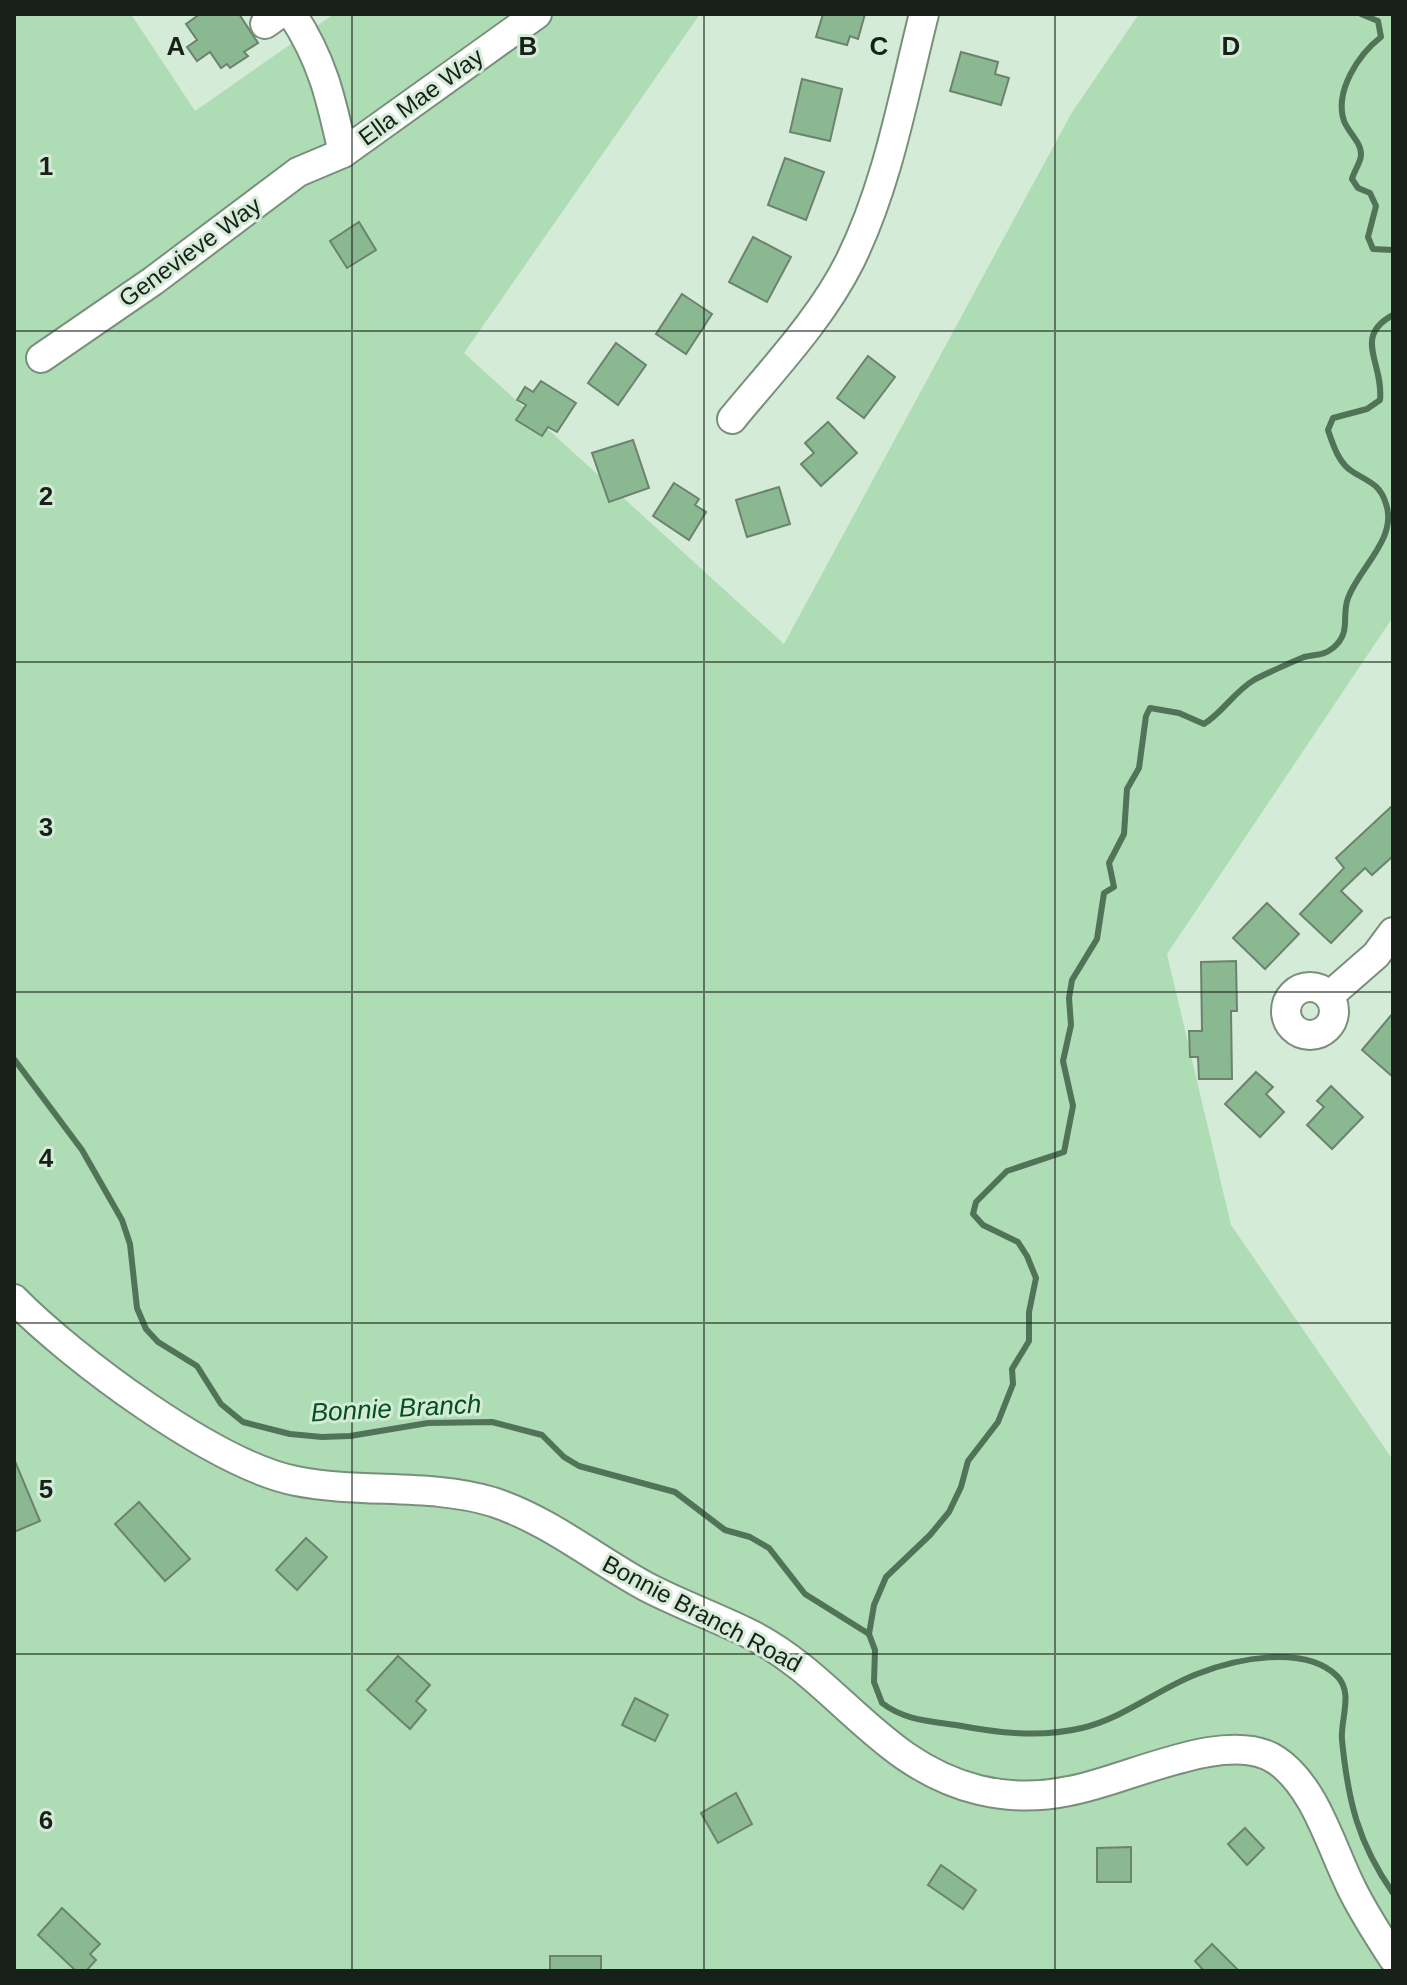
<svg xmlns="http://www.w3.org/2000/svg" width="1407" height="1985" font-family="Arial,sans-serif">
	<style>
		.green { fill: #aedcb5 }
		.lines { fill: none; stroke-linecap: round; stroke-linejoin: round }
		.stream { stroke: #517357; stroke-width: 6 }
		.building { fill: #8ab991; stroke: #6c826f; stroke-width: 2 }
		.minor-casing { stroke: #798f7c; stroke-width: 32 }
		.minor { stroke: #fff; stroke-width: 28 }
		.grid { fill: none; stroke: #172019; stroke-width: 2; stroke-opacity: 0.55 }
		.labels { text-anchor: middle; stroke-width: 6; stroke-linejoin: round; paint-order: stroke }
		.street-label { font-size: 24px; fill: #172019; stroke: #d4ecd7 }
		.water-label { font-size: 26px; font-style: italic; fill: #01501e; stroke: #d4ecd7 }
		.grid-label { font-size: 26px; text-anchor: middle; font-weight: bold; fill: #172019; stroke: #d4ecd7; stroke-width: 6; stroke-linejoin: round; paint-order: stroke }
	</style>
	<rect width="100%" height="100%" fill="#d4ecd7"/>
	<!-- green -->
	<polygon class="green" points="14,14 131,14 195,111 334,14 700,14 464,353 784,644 1071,114 1139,14 1393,14 1393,617 1167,954 1231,1225 1393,1460 1393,1971 14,1971"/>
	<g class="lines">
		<!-- stream -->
		<g class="stream">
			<path d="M 1361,14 L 1378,21 L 1381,37 C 1359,54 1334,91 1344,121 C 1348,132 1362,143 1361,155 C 1361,162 1354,171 1352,179 L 1358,188 L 1370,193 L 1376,206 L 1368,237 L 1373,249 L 1393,250"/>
			<path d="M 14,1059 L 82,1150 L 122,1220 L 130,1244 L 137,1308 L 146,1329 L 158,1342 L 197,1366 L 221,1404 L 243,1422 L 290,1434 L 322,1437 L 350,1436 L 428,1423 L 492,1422 L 542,1435 L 564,1457 L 579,1466 L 675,1492 L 725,1530 L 750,1537 L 769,1548 L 805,1594 L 869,1634 L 875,1650 L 874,1682 L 882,1703 C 904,1720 929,1721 956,1725 C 998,1733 1040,1738 1082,1728 C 1124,1718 1158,1689 1197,1674 C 1235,1659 1304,1644 1337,1676 C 1354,1693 1340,1720 1342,1740 C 1348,1801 1358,1843 1393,1893"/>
			<path d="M 869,1634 L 874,1605 L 886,1577 L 930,1535 L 949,1512 L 961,1487 L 968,1461 L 998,1422 L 1013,1384 L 1012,1369 L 1029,1341 L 1029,1312 L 1036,1278 L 1027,1256 L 1018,1242 L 983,1225 L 973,1214 L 976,1202 L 1007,1171 L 1064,1152 L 1073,1106 L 1063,1061 L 1071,1025 L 1069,998 L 1072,980 L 1097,939 L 1104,893 L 1114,887 L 1109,863 L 1124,834 L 1127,789 L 1139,768 L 1146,716 L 1150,708 L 1179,713 L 1204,724 C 1223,712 1235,691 1254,680 C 1263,675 1294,661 1304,657 C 1315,654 1323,656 1333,648 C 1352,632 1341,617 1348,598 C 1359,568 1398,538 1386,504 C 1380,484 1369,482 1353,472 C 1339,464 1333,445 1328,430 L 1333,418 L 1367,409 L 1380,400 C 1384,363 1352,337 1393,315"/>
		</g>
	</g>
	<!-- building -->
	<g class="building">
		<polygon points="200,14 239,14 258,43 244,52 248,56 230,68 227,64 221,68 210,52 197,61 187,47 197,40 186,24"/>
		<polygon points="823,14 865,14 858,39 850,36 847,45 816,37"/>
		<polygon points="961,52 998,62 995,74 1009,78 1001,105 950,91"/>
		<polygon points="802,79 842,89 830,141 790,132"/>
		<polygon points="785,158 824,172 806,220 768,205"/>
		<polygon points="359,222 376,250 347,268 330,241"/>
		<polygon points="753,237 791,257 767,302 729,282"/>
		<polygon points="682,294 712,314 686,354 656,334"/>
		<polygon points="616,343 646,365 618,405 588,383"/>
		<polygon points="868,356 895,377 864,418 837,398"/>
		<polygon points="541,381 576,403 557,432 548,427 542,436 516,420 526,405 517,400 525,387 533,392"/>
		<polygon points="828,422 857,453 821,486 801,464 814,453 805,443"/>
		<polygon points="633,440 649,488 609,502 592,453"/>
		<polygon points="674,483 699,499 695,505 706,512 689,540 653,516"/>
		<polygon points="779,487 790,524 747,537 736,500"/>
		<polygon points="1393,805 1393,856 1372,875 1365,868 1341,891 1362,911 1331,943 1300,914 1344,868 1336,858"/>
		<polygon points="1267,903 1299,934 1265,969 1233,938"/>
		<polygon points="1236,961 1237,1011 1231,1011 1232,1079 1199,1079 1198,1057 1190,1057 1189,1031 1202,1031 1201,962"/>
		<polygon points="1393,1013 1393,1077 1362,1050"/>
		<polygon points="1256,1072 1273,1087 1266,1094 1284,1112 1260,1137 1225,1104"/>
		<polygon points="1331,1086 1363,1117 1332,1149 1307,1125 1324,1107 1317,1101"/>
		<polygon points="14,1459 40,1521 14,1532"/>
		<polygon points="139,1502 190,1559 165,1581 115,1524"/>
		<polygon points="306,1538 327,1557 297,1590 276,1570"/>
		<polygon points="398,1656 430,1685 416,1701 426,1710 410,1729 367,1690"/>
		<polygon points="635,1698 668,1715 655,1741 622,1725"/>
		<polygon points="736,1793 752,1824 718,1843 701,1813"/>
		<polygon points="1245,1828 1264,1848 1247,1865 1228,1844"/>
		<polygon points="1131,1847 1131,1882 1097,1882 1097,1848"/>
		<polygon points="941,1865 976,1890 963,1909 928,1885"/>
		<polygon points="62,1908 100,1944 90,1954 96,1960 86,1971 76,1971 38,1935"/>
		<polygon points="1212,1944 1239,1971 1204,1971 1195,1961"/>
		<rect x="550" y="1956" width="51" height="15"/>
	</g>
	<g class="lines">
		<defs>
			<g id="minor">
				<path d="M 292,14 C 323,61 331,99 343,153"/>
				<polyline points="265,24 279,14"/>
				<polyline points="41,358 153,281 298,172 343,153 537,14"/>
				<path d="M 732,419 C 773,369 821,319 850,261 C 888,184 903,97 924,14"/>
				<circle cx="1310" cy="1011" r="24"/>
				<polyline points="1329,996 1376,955 1393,932"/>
				<path d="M 14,1299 C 72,1358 215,1465 296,1481 C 361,1494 430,1483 493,1502 C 548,1520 594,1558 645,1586 C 679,1604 716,1617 750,1634 C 837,1678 880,1766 979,1790 C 1008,1797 1040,1797 1069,1791 C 1124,1782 1227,1727 1276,1760 C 1315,1786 1331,1847 1351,1887 C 1363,1912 1378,1935 1393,1958"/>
			</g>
		</defs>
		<!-- minor casing -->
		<use href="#minor" class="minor-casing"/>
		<!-- minor -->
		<use href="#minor" class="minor"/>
	</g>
	<!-- grid -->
	<path class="grid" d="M 352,14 L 352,1971M 704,14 L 704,1971M 1055,14 L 1055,1971M 14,331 L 1393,331M 14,662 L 1393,662M 14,992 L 1393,992M 14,1323 L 1393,1323M 14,1654 L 1393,1654"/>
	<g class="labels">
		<!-- street labels -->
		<g class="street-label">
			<text transform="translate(421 97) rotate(-36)" y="8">Ella Mae Way</text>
			<text transform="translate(190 252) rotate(-36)" y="8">Genevieve Way</text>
			<text transform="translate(702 1614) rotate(28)" y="8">Bonnie Branch Road</text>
		</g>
		<!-- water labels -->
		<g class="water-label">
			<text transform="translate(396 1408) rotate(-3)" y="9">Bonnie Branch</text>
		</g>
	</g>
	<g class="grid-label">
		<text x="176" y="55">A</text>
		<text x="528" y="55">B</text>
		<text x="879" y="55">C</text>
		<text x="1231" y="55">D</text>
		<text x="46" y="175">1</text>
		<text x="46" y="505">2</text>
		<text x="46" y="836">3</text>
		<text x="46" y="1167">4</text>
		<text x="46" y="1498">5</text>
		<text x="46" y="1829">6</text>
	</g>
	<!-- border -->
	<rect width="1407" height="1985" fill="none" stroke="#172019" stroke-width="32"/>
</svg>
